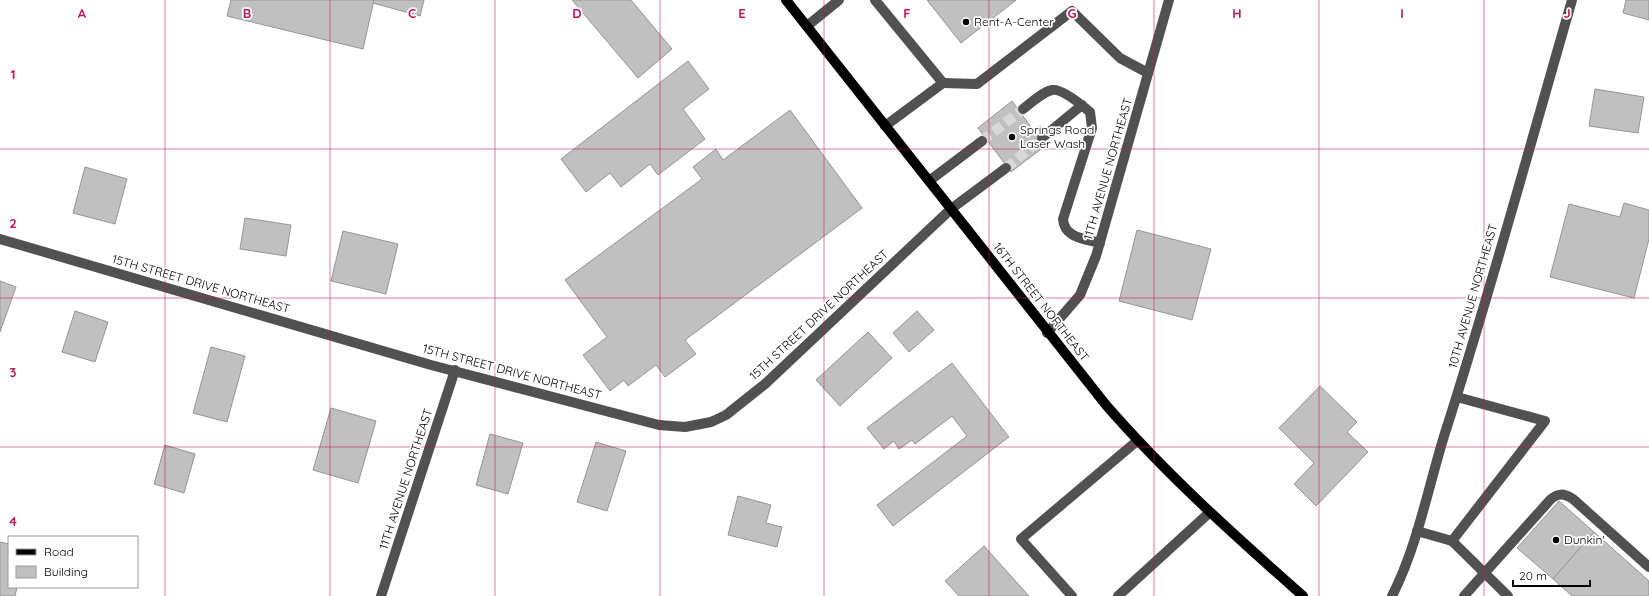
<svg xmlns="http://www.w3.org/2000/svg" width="1649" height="596" font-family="Quicksand,sans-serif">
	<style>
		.building { fill: #c0c0c0; stroke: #959595 }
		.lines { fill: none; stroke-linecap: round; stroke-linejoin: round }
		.minor-tunnel { stroke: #d9d9d9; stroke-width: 10; stroke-dasharray: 10 5; stroke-linecap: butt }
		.minor { stroke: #515151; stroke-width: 10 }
		.major { stroke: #000; stroke-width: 10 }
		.grid { fill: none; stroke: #c2185b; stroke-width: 1; stroke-opacity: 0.55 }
		.poi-dot { fill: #000; stroke: #fff; stroke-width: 1.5 }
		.labels { text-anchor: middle; stroke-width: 3.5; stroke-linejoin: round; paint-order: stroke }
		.poi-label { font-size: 12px; fill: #000; stroke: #fff; text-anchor: start }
		.street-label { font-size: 12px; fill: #000; stroke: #fff }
		.grid-label { font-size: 13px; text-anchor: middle; font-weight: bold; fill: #c2185b; stroke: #fff; stroke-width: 3.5; stroke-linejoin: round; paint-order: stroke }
	</style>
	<rect width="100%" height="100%" fill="#fff"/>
	<!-- building -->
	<g class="building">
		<polygon points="231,0 374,0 363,49 227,16"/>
		<polygon points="374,0 424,0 420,16 373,3"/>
		<polygon points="572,0 631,0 672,49 638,78"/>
		<polygon points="927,0 1016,0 961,43"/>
		<polygon points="1626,0 1649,0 1649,20 1623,13"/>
		<polygon points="688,61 709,89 683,109 705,139 658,175 650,164 621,187 610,173 586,192 561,159"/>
		<polygon points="1595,89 1644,97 1638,133 1589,126"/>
		<polygon points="1012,101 1045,146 1011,172 978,128"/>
		<polygon points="790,110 862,208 685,340 696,354 665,377 656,365 628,386 624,380 610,391 583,355 607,337 565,280 702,179 693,167 716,149 723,160"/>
		<polygon points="85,167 127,179 115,224 73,213"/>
		<polygon points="1624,203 1649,210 1649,239 1634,298 1550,277 1569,204 1620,217"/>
		<polygon points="245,218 291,225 286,256 240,249"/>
		<polygon points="1137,230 1211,249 1192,320 1119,301"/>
		<polygon points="343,231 398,244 386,294 331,281"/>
		<polygon points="0,281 16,287 0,332"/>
		<polygon points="75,311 108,322 95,362 62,352"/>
		<polygon points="917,311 934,330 909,352 893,333"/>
		<polygon points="868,332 892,358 840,406 816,380"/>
		<polygon points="211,347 245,356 227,422 193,413"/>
		<polygon points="952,363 1009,437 893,526 877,505 967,436 952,416 915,444 912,440 899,449 894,441 884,449 867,428"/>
		<polygon points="1320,386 1357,422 1347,432 1368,452 1316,506 1294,484 1314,463 1279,428"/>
		<polygon points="331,408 376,421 358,483 313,470"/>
		<polygon points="490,434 523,443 508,494 476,485"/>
		<polygon points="596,442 626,451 607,511 577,502"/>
		<polygon points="165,445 195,454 184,493 154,484"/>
		<polygon points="738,496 771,505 766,523 782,527 777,547 728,535"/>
		<polygon points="1559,501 1594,532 1553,579 1517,548"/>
		<polygon points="1594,532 1649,581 1649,596 1572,596 1553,579"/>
		<polygon points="0,542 9,544 9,587 17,587 15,596 0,596"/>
		<polygon points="984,546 1029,596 959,596 945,581"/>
	</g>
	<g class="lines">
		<!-- minor-tunnel -->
		<g class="minor-tunnel">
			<polyline points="982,141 1023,109"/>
			<polyline points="1006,168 1042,138"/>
		</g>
		<!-- minor -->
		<g class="minor">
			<polyline points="875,0 943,83 885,126"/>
			<polyline points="807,26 839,0"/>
			<polyline points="943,83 977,84 1072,11 1120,58 1148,73"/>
			<path d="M 1023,109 C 1031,103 1042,92 1052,90 C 1062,88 1083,106 1090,112 L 1092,128 L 1063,219 C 1064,238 1085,239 1100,243"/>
			<polyline points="1042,138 1082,105"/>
			<polyline points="929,181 982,141"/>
			<polyline points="0,239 431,365 659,425 685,427 711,422 726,415 765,384 951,209 1006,168"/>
			<polyline points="1047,333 1080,295 1096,256 1169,0"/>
			<polyline points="1417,531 1452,541 1508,596"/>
			<polyline points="1452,541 1545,421 1457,397"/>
			<polyline points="381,596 455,370"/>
			<polyline points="1072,596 1021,539 1137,441"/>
			<polyline points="1118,596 1209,513"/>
			<path d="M 1392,596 C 1418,545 1428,487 1445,433 C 1491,290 1530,145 1572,0"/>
			<path d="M 1464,596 L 1550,500 C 1558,493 1563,493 1573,499 L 1649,567"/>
		</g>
		<!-- major -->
		<path class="major" d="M 786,0 L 1106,405 C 1166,474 1234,535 1303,596"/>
	</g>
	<!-- grid -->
	<path class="grid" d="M 165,0 L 165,596M 330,0 L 330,596M 495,0 L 495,596M 660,0 L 660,596M 824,0 L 824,596M 989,0 L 989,596M 1154,0 L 1154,596M 1319,0 L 1319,596M 1484,0 L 1484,596M 0,149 L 1649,149M 0,298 L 1649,298M 0,447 L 1649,447"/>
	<!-- markers -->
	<g class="poi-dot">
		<circle cx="966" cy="22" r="4"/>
		<circle cx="1012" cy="137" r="4"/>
		<circle cx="1556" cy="540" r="4"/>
	</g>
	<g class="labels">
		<!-- poi labels -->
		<g class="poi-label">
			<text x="974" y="26">Rent-A-Center</text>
			<text x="1020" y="134">Springs Road<tspan x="1020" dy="14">Laser Wash</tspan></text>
			<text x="1564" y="544">Dunkin'</text>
		</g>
		<!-- street labels -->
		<g class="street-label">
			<text transform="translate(1108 169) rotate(-74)" y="4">11TH AVENUE NORTHEAST</text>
			<text transform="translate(201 284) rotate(16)" y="4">15TH STREET DRIVE NORTHEAST</text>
			<text transform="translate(1473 296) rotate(-74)" y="4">10TH AVENUE NORTHEAST</text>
			<text transform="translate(1041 302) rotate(52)" y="4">16TH STREET NORTHEAST</text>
			<text transform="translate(819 315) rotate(-43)" y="4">15TH STREET DRIVE NORTHEAST</text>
			<text transform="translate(512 372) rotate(15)" y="4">15TH STREET DRIVE NORTHEAST</text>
			<text transform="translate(406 479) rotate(-72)" y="4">11TH AVENUE NORTHEAST</text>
		</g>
	</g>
	<g class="grid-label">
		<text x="82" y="18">A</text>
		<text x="247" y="18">B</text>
		<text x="412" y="18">C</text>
		<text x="577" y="18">D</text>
		<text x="742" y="18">E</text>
		<text x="907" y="18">F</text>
		<text x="1072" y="18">G</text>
		<text x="1237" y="18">H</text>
		<text x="1402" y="18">I</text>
		<text x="1567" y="18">J</text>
		<text x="13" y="79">1</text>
		<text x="13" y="228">2</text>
		<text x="13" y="377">3</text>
		<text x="13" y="526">4</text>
	</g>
	<!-- legend -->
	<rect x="8" y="536" width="130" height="52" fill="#ffffff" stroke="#999999"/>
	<rect x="16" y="549" width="20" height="6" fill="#000000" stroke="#999999"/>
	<text x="44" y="556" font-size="12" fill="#000000">Road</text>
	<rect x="16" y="566" width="20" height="12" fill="#c0c0c0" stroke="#999999"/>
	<text x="44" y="576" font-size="12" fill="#000000">Building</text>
	<!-- scale -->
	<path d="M1513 580v6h77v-6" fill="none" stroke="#000000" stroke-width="2"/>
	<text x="1519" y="580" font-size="12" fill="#000000" stroke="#ffffff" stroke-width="3" paint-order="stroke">20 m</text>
</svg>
